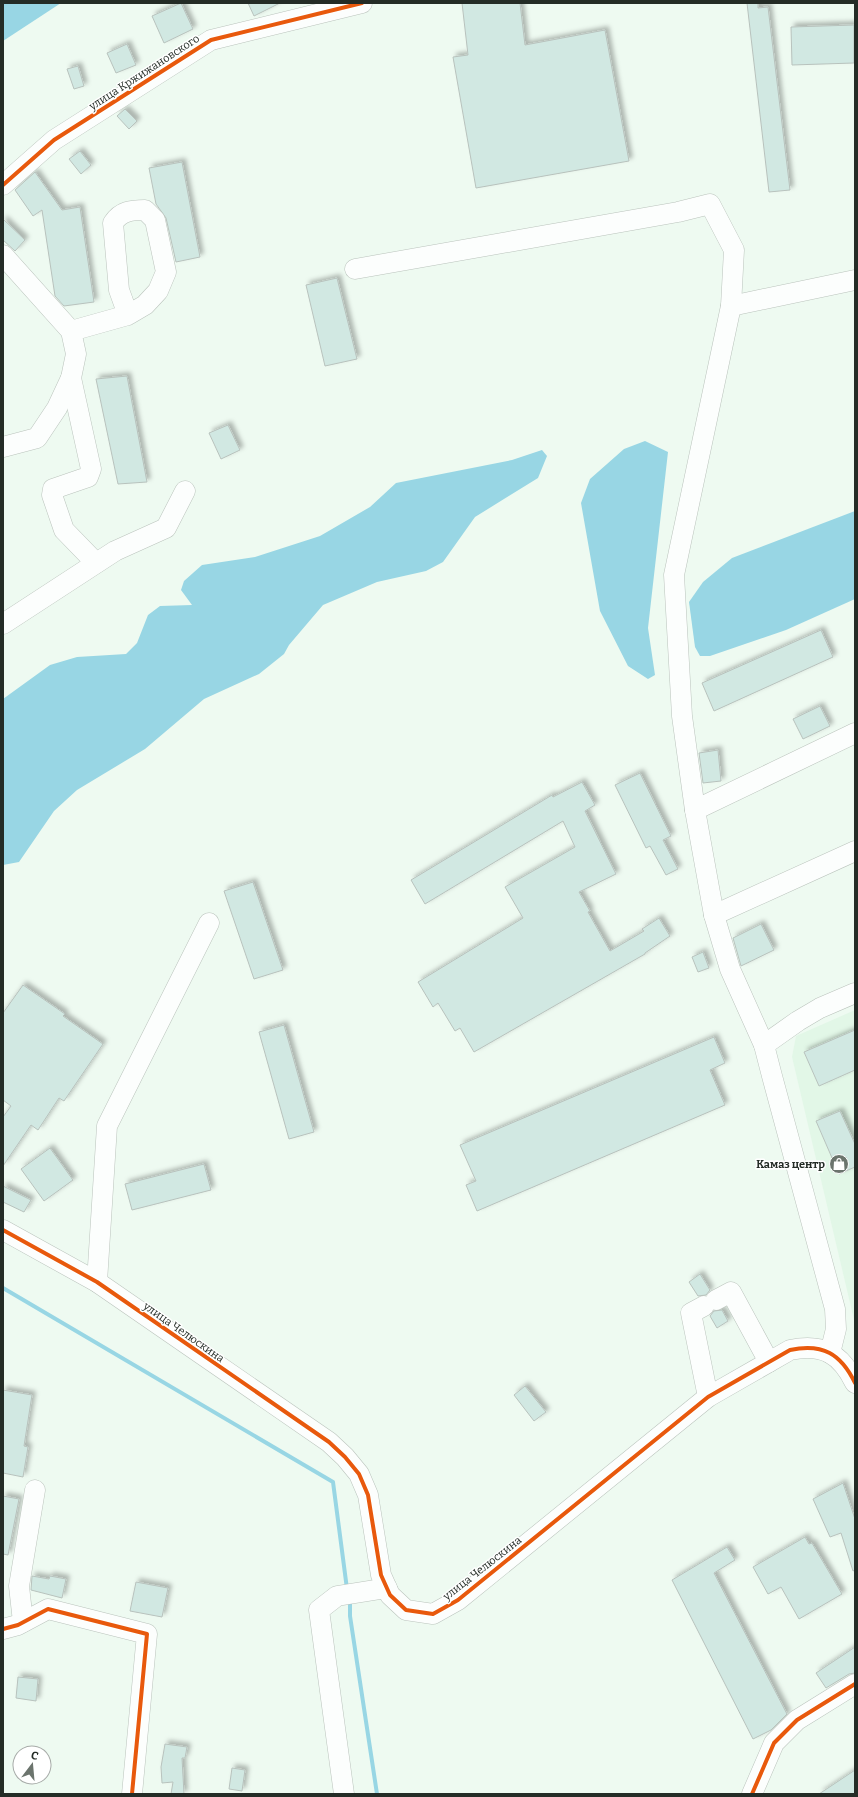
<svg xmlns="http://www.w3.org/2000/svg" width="858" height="1797" font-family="Bitter,serif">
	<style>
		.built { fill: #e2f7e7 }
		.water { fill: #98d6e4 }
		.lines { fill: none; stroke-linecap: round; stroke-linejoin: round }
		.stream { stroke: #98d6e4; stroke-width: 4 }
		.building { fill: #d1e8e2; stroke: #b8c2bd; filter: url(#shadow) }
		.minor-casing { stroke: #bac3bc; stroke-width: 21 }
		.minor { stroke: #fcfefd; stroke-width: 20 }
		.cycleway-casing { stroke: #fff; stroke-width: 6 }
		.cycleway { stroke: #e8590c; stroke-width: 4 }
		.labels { text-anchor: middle; stroke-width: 3; stroke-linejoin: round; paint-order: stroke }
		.street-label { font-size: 11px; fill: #242c26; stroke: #fff }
		.poi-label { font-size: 11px; font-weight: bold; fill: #242c26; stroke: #fff; text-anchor: end }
	</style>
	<defs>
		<filter id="shadow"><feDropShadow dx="3.5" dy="-3.5" stdDeviation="2" flood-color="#0004"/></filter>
	</defs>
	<rect width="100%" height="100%" fill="#eefaf1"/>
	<!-- built -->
	<polygon class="built" points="855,1010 855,1324 792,1057 796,1036"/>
	<!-- water -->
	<g class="water">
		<polygon points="3,3 61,3 3,41"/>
		<polygon points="645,441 668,452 648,628 655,675 648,679 628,666 600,611 581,503 590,479 624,449"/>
		<polygon points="542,450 547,456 538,478 475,517 443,562 426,571 377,582 323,605 289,645 284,654 259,674 204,699 145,749 77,790 54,811 19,862 3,865 3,699 50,665 77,657 126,654 137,643 148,615 160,606 192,605 181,590 184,581 202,565 255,557 320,536 370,507 396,483 512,460"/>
		<polygon points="855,511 855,599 786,630 710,656 700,656 695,647 689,602 703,582 732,558"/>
	</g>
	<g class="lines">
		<!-- stream -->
		<g class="stream">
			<polyline points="3,1288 333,1482 347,1589"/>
			<polyline points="350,1600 350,1616 377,1794"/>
		</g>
	</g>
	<!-- building -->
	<g class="building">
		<polygon points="181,3 193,29 164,43 152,16"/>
		<polygon points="248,3 280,3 254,16"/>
		<polygon points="462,3 520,3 525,45 605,30 629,161 476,188 453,57 468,55"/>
		<polygon points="747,3 758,3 758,8 768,7 790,190 769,192"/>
		<polygon points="854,25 854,63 792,65 791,27"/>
		<polygon points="127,44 136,65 116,73 107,53"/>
		<polygon points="78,66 84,86 74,89 67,69"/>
		<polygon points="125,109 137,121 129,129 117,116"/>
		<polygon points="80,151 91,165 81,174 69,159"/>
		<polygon points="182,162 200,257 176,262 166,218 156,204 149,168"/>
		<polygon points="35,172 62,210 80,207 94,302 64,306 55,296 42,210 33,216 15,190"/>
		<polygon points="3,219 25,240 15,251 3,240"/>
		<polygon points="337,278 357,359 325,366 306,285"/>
		<polygon points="127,376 147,482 118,484 96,379"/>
		<polygon points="228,425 240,450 221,459 209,433"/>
		<polygon points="821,630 833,657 714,711 702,683"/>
		<polygon points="820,706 830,726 803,739 793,719"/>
		<polygon points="718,750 721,781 703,783 699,753"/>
		<polygon points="640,773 671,836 663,840 678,869 666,875 650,846 646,848 615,785"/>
		<polygon points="582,782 595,805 585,811 616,874 579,892 590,911 588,912 610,951 644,931 642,929 659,918 670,936 645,953 645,954 474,1052 460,1028 455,1031 438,1003 433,1007 418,982 523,918 505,887 575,847 563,821 425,904 411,880 552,795 553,797"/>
		<polygon points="253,882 283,970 254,979 224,891"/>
		<polygon points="761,924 774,950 741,966 733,938"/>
		<polygon points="703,952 709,968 698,972 692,957"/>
		<polygon points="23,985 65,1014 63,1016 103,1044 64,1101 59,1098 38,1130 31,1125 3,1166 3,1117 11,1106 3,1100 3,1013"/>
		<polygon points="284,1025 314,1132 289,1139 259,1032"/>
		<polygon points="855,1030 855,1070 819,1086 804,1052"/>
		<polygon points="714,1037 725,1063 710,1070 725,1105 477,1211 466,1185 476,1181 460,1145"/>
		<polygon points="840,1111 855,1144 855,1167 839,1174 816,1121"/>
		<polygon points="50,1148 73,1180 44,1201 21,1169"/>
		<polygon points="204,1164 211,1190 132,1210 125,1184"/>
		<polygon points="3,1186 31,1200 24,1212 3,1202"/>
		<polygon points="700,1274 710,1290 706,1295 698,1296 689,1282"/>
		<polygon points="722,1310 728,1321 717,1328 710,1316 714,1311"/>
		<polygon points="525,1386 546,1412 534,1421 514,1395"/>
		<polygon points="3,1390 32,1395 24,1446 28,1447 23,1477 3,1473"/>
		<polygon points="843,1483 855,1519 855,1570 853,1571 841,1533 830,1537 813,1499"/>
		<polygon points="3,1496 19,1499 8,1555 3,1554"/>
		<polygon points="805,1537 809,1544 812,1543 842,1594 799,1619 781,1587 768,1594 753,1567"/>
		<polygon points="727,1547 735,1560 714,1573 787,1714 771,1730 753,1739 672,1580"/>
		<polygon points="32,1576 49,1579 50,1576 66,1579 62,1598 31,1590"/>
		<polygon points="136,1582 168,1588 162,1617 130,1611"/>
		<polygon points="855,1647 855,1673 849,1674 826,1688 816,1673"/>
		<polygon points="18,1677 38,1679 36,1701 16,1698"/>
		<polygon points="165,1744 187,1747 185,1758 182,1758 184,1794 171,1794 173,1782 162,1783 161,1767"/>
		<polygon points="232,1768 245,1770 242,1791 229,1789"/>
		<polygon points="855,1770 855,1794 819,1794"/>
	</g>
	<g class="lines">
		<defs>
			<g id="minor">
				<polyline points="3,185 54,140 211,40 362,3"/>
				<polyline points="3,255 71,331 76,354 71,378 57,408 37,438 3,447"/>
				<polyline points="355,269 678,212 710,204 734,250 731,306 674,575 682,716 695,810 714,915 730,969 764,1045 772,1076 835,1309 836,1329 830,1353"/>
				<polyline points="731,306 855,280"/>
				<path d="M 71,331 L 128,315 L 145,305 L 158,291 L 166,272 L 155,220 L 145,210 C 131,210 121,211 113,223 L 119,290 L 128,315"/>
				<polyline points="71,378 91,469 88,477 53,489 52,495 64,530 96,563"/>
				<polyline points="3,624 115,551 166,528 185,491"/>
				<polyline points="695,810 855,733"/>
				<polyline points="714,915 855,851"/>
				<polyline points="764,1045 798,1021 820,1008 855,993"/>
				<path d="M 3,1230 L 97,1282 L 329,1442 L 345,1457 L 359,1474 L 368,1495 L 381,1575 L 390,1595 L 406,1610 L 433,1614 L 458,1600 L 708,1397 L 790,1350 C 823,1343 841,1354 855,1383"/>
				<polyline points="97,1282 107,1126 209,923"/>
				<polyline points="716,1300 731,1292 769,1362"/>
				<polyline points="704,1306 691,1313 708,1397"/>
				<polyline points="23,1622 19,1586 35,1490"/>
				<polyline points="3,1629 18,1625 48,1609 147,1634 132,1794"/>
				<polyline points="344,1794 319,1610 337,1596 387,1588"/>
				<polyline points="752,1794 774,1743 797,1720 855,1684"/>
			</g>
		</defs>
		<!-- minor casing -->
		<use href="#minor" class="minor-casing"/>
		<!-- minor -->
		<use href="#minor" class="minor"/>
		<defs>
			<g id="cycleway">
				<polyline points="3,185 54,140 211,40 362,3"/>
				<path d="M 3,1230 L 97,1282 L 329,1442 L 345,1457 L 359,1474 L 368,1495 L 381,1575 L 390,1595 L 406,1610 L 433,1614 L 458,1600 L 708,1397 L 790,1350 C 823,1343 841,1354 855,1383"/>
				<polyline points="3,1629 18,1625 48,1609 147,1634 132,1794"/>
				<polyline points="752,1794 774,1743 797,1720 855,1684"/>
			</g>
		</defs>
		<!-- cycleway casing -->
		<use href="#cycleway" class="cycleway-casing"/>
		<!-- cycleway -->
		<use href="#cycleway" class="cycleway"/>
	</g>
	<!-- icons -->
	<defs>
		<symbol id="shop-disc" viewBox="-11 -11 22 22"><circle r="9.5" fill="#6b746d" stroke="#fff"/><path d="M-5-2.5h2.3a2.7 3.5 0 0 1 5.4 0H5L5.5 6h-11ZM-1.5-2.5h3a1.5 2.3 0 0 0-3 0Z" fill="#fff"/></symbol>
	</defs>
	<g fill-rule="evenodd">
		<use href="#shop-disc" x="828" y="1153" width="22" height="22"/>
	</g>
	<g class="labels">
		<!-- street labels -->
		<g class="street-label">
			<text transform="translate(144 72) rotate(-33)" y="4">улица Кржижановского</text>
			<text transform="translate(184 1332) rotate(35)" y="4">улица Челюскина</text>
			<text transform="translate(482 1568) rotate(-38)" y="4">улица Челюскина</text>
		</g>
		<!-- poi labels -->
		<g class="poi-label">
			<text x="825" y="1168">Камаз центр</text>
		</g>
	</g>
	<!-- border -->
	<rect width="858" height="1797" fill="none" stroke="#242c26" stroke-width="8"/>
	<!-- north arrow -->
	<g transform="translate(32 1765) rotate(16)"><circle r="19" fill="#ffffff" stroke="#a7aba8"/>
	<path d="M0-3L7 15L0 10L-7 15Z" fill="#6b746d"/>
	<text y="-6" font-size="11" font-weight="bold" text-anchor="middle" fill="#242c26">С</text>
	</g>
</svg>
